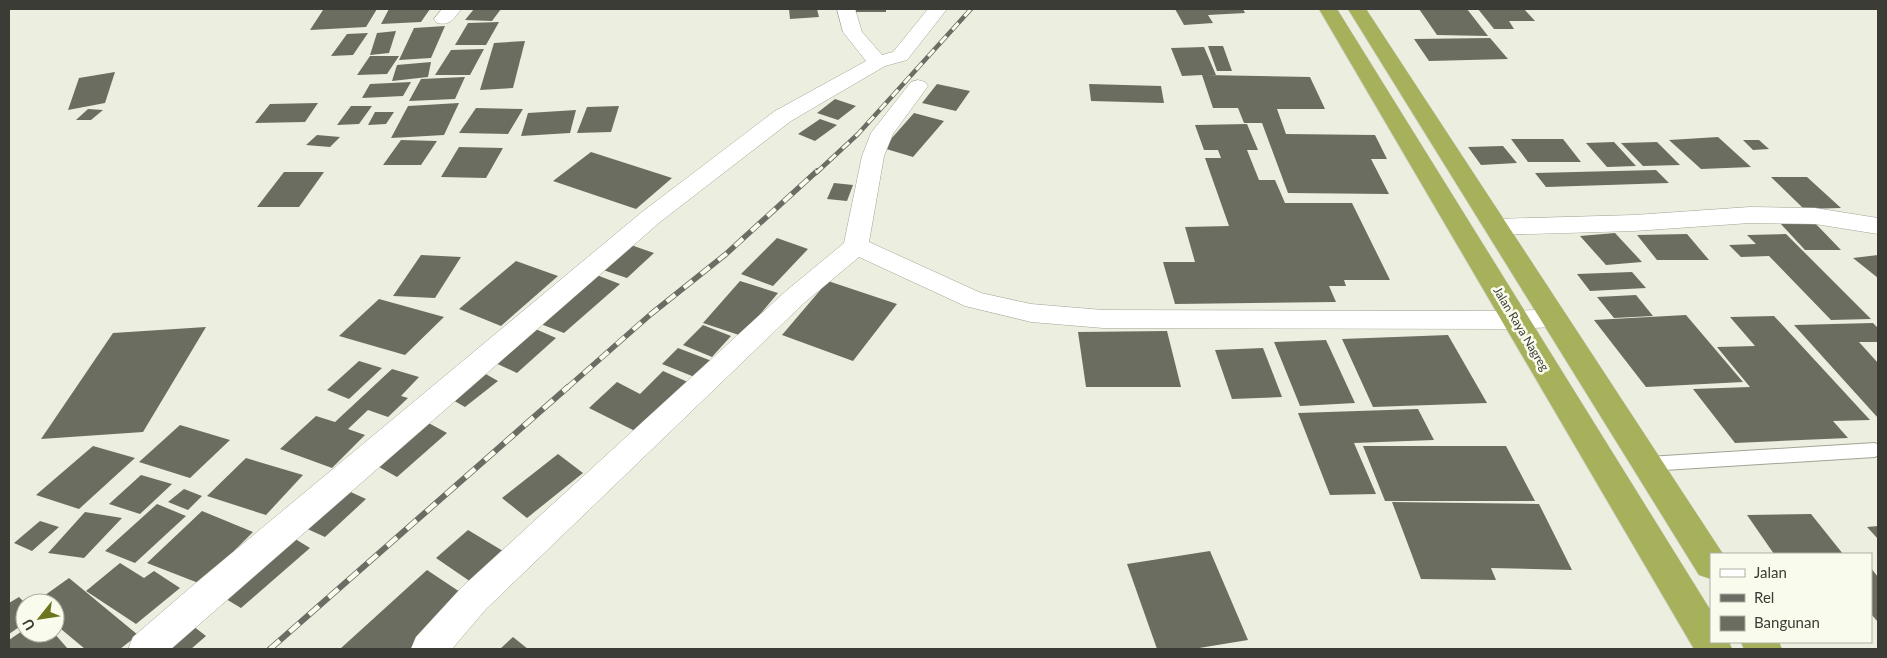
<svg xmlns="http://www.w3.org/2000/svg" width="1887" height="658" font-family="Lato,sans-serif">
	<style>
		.building { fill: #6b6d60 }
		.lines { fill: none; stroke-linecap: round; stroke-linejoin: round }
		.service-casing { stroke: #a1a495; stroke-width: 2 }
		.minor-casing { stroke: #a1a495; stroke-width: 1 }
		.trunk-casing { stroke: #d0d0cf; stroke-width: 1 }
		.service { fill: #fff; fill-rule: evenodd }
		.minor { fill: #fff; fill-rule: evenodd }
		.trunk { fill: #a7b05b; fill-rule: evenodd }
		.rail-far2-casing { stroke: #6b6d64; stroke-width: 4.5 }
		.rail-far1-casing { stroke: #6b6d64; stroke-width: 5.5 }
		.rail-casing { stroke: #6b6d64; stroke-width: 6 }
		.rail-far2 { stroke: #f9fcec; stroke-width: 3; stroke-dasharray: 9; stroke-linecap: butt }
		.rail-far1 { stroke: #f9fcec; stroke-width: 4; stroke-dasharray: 11; stroke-linecap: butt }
		.rail { stroke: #f9fcec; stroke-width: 4.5; stroke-dasharray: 13; stroke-linecap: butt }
		.labels { text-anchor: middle; stroke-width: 5; stroke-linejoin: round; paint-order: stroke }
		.street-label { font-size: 12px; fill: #3b3c36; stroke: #f9fcec }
	</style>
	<rect width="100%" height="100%" fill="#ecefdf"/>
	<!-- building -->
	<g class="building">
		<polygon points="377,9 366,27 310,30 323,10"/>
		<polygon points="389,9 430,9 421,22 381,24"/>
		<polygon points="474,9 501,9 492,21 465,20"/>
		<polygon points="789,9 817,9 819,17 790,19"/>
		<rect x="851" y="9" width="35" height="3"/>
		<polygon points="1175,9 1243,9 1245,13 1208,15 1213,23 1184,25"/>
		<polygon points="1419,9 1467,9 1488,36 1437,35"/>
		<polygon points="1478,9 1524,9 1535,21 1509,21 1514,29 1494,29"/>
		<polygon points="499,22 486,45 455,45 468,23"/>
		<polygon points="445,26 431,58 399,60 414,28"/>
		<polygon points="396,31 389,53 370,55 377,33"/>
		<polygon points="368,33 353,55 331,56 347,34"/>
		<polygon points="1490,38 1508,59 1429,61 1414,39"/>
		<polygon points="525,41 513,88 480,90 494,43"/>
		<polygon points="1208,46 1223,46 1232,71 1217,71"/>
		<polygon points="1204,47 1216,75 1206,75 1310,77 1325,109 1277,109 1286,134 1375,135 1387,159 1371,159 1389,194 1288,193 1262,123 1244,123 1238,108 1213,108 1202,75 1182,76 1171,48"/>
		<polygon points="484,49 470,75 435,75 451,50"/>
		<polygon points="370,56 399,56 387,74 357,75"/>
		<polygon points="431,62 428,77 392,81 397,65"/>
		<polygon points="115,72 105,103 68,110 79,78"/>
		<polygon points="465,77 455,99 409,101 421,79"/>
		<polygon points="411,82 403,96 362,98 370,84"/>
		<polygon points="937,84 970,91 956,111 922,103"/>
		<polygon points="1089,84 1161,86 1164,103 1091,101"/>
		<polygon points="835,99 856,106 838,120 817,113"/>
		<polygon points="318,103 305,122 255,123 270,104"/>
		<polygon points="459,103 444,135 391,138 408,106"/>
		<polygon points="351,106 372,106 359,124 337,125"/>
		<polygon points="619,106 611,132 577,133 587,107"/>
		<polygon points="476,108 523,109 508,134 459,133"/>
		<polygon points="88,109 103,110 91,120 76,120"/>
		<polygon points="576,110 570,133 521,136 528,113"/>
		<polygon points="375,112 394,112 386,124 368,125"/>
		<polygon points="914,113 944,121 913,157 883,148"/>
		<polygon points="820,119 837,125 815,141 798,134"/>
		<polygon points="1247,124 1258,150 1247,150 1259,180 1275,180 1285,203 1352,203 1390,280 1344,280 1346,286 1329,286 1336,302 1175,304 1163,262 1195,262 1185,227 1229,226 1205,158 1221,158 1218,150 1204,150 1195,125"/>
		<polygon points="317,135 340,137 330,147 306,145"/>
		<polygon points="1718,137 1751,167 1701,169 1669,140"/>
		<polygon points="1511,139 1563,139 1581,162 1528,162"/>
		<polygon points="401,140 437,141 421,165 383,165"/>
		<polygon points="1743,140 1759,140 1769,149 1753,150"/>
		<polygon points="1614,142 1636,166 1607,167 1586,143"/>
		<polygon points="1657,142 1680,165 1643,166 1621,143"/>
		<polygon points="1503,146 1517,163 1481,165 1468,147"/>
		<polygon points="459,147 503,148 486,178 441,177"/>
		<polygon points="591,152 672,178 636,209 553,181"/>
		<polygon points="1656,170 1669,183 1546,187 1535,173"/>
		<polygon points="284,172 324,172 299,207 257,207"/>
		<polygon points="1771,177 1807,177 1841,208 1804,209"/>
		<polygon points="834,183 853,185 847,201 827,199"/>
		<polygon points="1779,222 1814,222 1841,250 1805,250"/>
		<polygon points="1615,233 1642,262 1606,265 1580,236"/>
		<polygon points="1687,234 1709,260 1657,260 1637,235"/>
		<polygon points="1786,234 1871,319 1831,320 1769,256 1741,257 1729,245 1756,244 1747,235"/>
		<polygon points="777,238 808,249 773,286 741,274"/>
		<polygon points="628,244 654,253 627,278 600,269"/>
		<polygon points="421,255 461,257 435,298 393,296"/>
		<polygon points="1878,255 1878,278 1853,258"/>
		<polygon points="516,261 558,276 501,326 459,309"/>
		<polygon points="1632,272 1646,288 1590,291 1577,274"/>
		<polygon points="594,274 620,284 564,333 538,323"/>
		<polygon points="740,281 778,293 742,336 703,323"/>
		<polygon points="828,281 897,304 853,361 782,335"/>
		<polygon points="1636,295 1653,316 1614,318 1597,297"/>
		<polygon points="379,299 444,317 405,355 339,336"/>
		<polygon points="1686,315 1743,382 1646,387 1594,320"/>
		<polygon points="1774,316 1870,420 1833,421 1848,438 1735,443 1693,389 1750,387 1717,347 1755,346 1730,317"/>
		<polygon points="1873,323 1878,328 1878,342 1859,342 1878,363 1878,418 1794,325"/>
		<polygon points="703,325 731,336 712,357 683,345"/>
		<polygon points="206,327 143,432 41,439 113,333"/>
		<polygon points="531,327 556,338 517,373 491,361"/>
		<polygon points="1167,331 1181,387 1086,387 1078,332"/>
		<polygon points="1448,335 1487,403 1373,407 1342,339"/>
		<polygon points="1326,340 1355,403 1300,406 1274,342"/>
		<polygon points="678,348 717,363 702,380 662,364"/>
		<polygon points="1263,348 1282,397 1232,399 1215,350"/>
		<polygon points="359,361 382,368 349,399 327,390"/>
		<polygon points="392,369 419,377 401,396 408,398 388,417 368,410 348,429 365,435 332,468 280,449 316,416 335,422"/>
		<polygon points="663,371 690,383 639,433 589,408 617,382 640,394"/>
		<polygon points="484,373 498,381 465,407 451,399"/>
		<polygon points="1418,409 1434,440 1354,443 1376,494 1330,495 1298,413"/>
		<polygon points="423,420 447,433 397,477 372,463"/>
		<polygon points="180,425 230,440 190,478 139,462"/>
		<polygon points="93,446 135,458 79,509 36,495"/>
		<polygon points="1363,446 1506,446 1535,501 1385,501"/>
		<polygon points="558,454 583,473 527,518 502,498"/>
		<polygon points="246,458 303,475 266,515 207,496"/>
		<polygon points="141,475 172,484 140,514 109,504"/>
		<polygon points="184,489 202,496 188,510 168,502"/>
		<polygon points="344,489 366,499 325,537 303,527"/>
		<polygon points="1392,502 1539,504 1572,570 1491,568 1496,580 1421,579"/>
		<polygon points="157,504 186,516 135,563 105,551"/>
		<polygon points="202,511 253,532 201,584 147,563"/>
		<polygon points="85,512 122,518 84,558 48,553"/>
		<polygon points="1811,514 1843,554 1774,554 1747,515"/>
		<polygon points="40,521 59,527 32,551 14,543"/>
		<polygon points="1878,526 1878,539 1867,527"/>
		<polygon points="468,530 503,551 471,582 436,558"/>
		<polygon points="292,537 310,548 241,608 221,596"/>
		<polygon points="1210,551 1248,640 1193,649 1157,649 1127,564"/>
		<polygon points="120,563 144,578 154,571 180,588 136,624 86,591"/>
		<polygon points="1871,568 1878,577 1878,622 1871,614"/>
		<polygon points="427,570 466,596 410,649 340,649"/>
		<polygon points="69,578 138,635 120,649 85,649 55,624 55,603 34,603"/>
		<polygon points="19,597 25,603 25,623 9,634 9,603"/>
		<polygon points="193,626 206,636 191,649 166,649"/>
		<polygon points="25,629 25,633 54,633 68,649 9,649 9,640"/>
		<polygon points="513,637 528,649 500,649"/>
	</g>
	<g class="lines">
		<defs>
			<polygon id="service" points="1875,443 1878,445 1878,455 1875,457 1648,471 1642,469 1639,464 1642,459 1648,457"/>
			<g id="minor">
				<path d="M 442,9 L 461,9 C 454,19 450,26 437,23 L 434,19 Z"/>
				<polygon points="837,9 855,9 862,32 882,55 893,52 928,9 947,9 907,60 885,66 791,121 660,222 171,649 128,649 133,637 191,587 642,212 775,111 866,61 843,32"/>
				<polygon points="918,80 925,82 928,86 893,134 884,156 869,242 981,293 1031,304 1103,310 1515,311 1553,309 1563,311 1567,318 1563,325 1553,327 1515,329 1103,328 1031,322 965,306 859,257 804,303 486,609 452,649 411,649 416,637 462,587 786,291 844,243 862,156 871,133 911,82"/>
				<polygon points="1750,207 1815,208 1878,218 1878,234 1815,224 1750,223 1634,231 1495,235 1486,232 1483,227 1486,222 1495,219 1634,215"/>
			</g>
			<g id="trunk">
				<polygon points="1319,9 1337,9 1711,611 1711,642 1729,642 1732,649 1694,649"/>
				<polygon points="1348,9 1366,9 1723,554 1711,554 1711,579 1699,575"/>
				<polygon points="1741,642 1779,642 1782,649 1744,649"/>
			</g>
		</defs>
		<!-- service casing -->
		<use href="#service" class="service-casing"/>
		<!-- minor casing -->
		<use href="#minor" class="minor-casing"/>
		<!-- trunk casing -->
		<use href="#trunk" class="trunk-casing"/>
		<!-- service -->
		<use href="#service" class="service"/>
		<!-- minor -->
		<use href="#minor" class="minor"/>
		<!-- trunk -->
		<use href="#trunk" class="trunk"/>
		<defs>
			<polyline id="rail-far2" points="816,173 858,134 971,9"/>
			<polyline id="rail-far1" points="567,388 651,314 726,254 817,171"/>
			<polyline id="rail" points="270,649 568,387"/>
		</defs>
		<!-- rail-far2 casing -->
		<use href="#rail-far2" class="rail-far2-casing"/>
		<!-- rail-far1 casing -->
		<use href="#rail-far1" class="rail-far1-casing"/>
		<!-- rail casing -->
		<use href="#rail" class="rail-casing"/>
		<!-- rail-far2 -->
		<use href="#rail-far2" class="rail-far2"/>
		<!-- rail-far1 -->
		<use href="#rail-far1" class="rail-far1"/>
		<!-- rail -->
		<use href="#rail" class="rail"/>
	</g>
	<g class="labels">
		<!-- street labels -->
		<g class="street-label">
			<text transform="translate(1521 329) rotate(59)" y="4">Jalan Raya Nagreg</text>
		</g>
	</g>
	<!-- border -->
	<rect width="1887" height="658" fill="none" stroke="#3b3c36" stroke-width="20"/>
	<!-- legend -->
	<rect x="1710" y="553" width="162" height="90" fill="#f9fcec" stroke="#adafa3"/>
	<rect x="1720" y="569" width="25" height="8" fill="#ffffff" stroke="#adafa3"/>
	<text x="1754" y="578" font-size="15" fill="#3b3c36">Jalan</text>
	<rect x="1720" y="594" width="25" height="8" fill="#6b6d64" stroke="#adafa3"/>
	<text x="1754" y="603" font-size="15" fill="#3b3c36">Rel</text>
	<rect x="1720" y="616" width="25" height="15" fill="#6b6d60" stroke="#adafa3"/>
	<text x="1754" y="628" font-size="15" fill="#3b3c36">Bangunan</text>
	<!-- north arrow -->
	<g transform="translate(40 618) rotate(240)"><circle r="24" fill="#f9fcec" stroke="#adafa3"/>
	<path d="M0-4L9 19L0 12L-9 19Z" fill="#6d751f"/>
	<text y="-8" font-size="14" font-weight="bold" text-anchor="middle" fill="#3b3c36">U</text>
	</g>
</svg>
